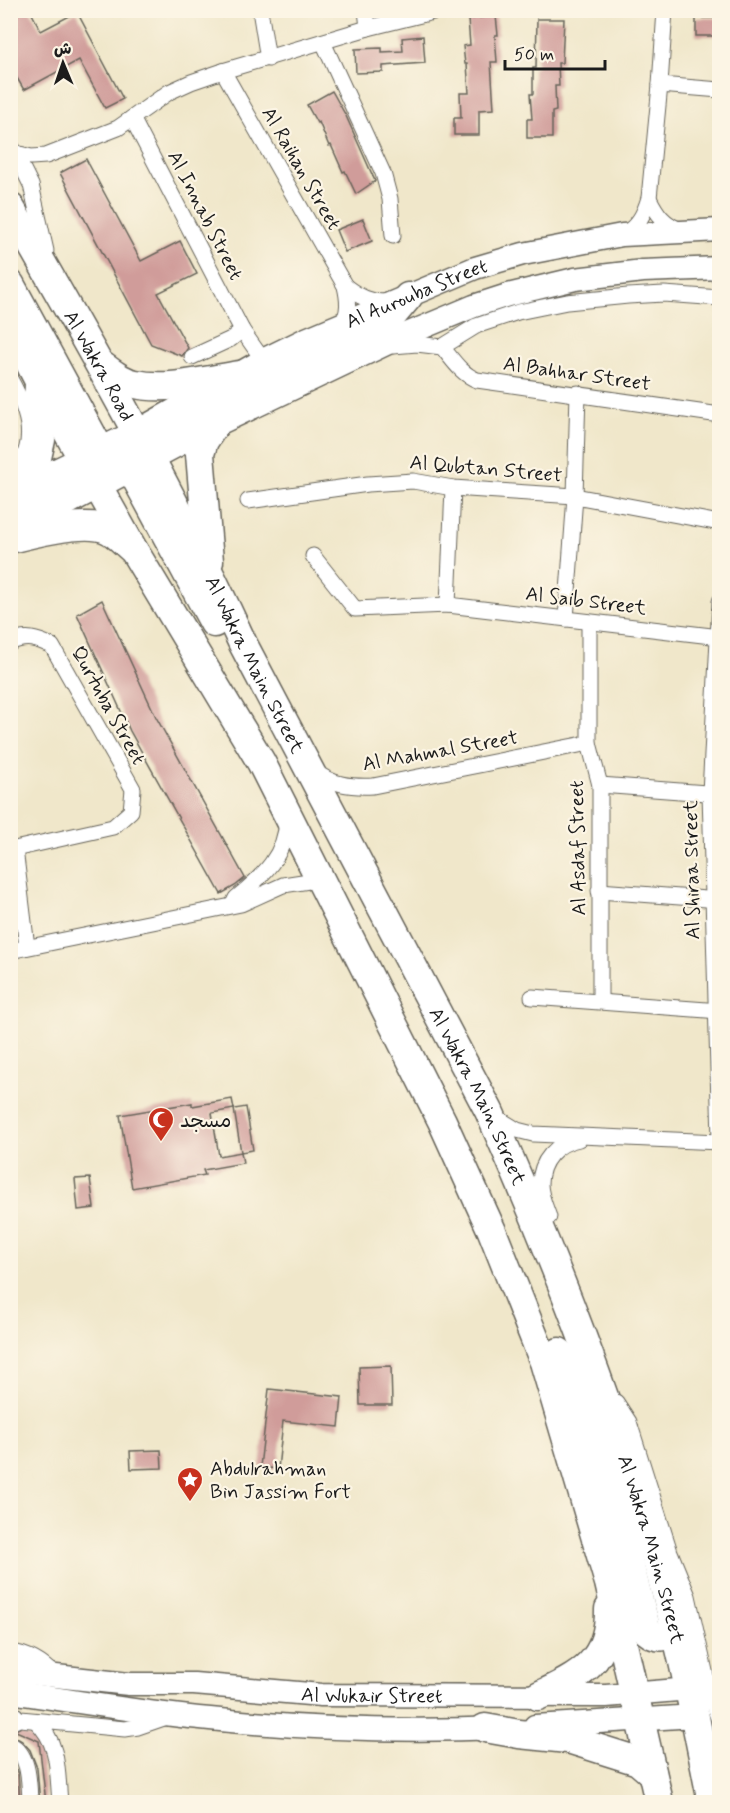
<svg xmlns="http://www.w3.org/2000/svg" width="730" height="1813" font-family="Mynerve,'Playpen Sans Arabic',sans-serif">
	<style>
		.building { fill: #d09c9a }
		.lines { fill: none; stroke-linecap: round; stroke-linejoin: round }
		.street-casing { stroke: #666359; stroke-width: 17 }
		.secondary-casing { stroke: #666359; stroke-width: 25 }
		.highway-casing { stroke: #666359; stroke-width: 31 }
		.street { stroke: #fff; stroke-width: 15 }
		.secondary { stroke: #fff; stroke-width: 22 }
		.highway { stroke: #fff; stroke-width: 28 }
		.labels { text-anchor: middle; stroke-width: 4.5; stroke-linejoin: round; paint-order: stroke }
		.street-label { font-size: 20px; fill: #1c1c1c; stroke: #fcf5e5 }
		.poi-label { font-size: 20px; fill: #1c1c1c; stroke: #fcf5e5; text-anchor: start }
	</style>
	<rect width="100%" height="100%" fill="#fcf5e5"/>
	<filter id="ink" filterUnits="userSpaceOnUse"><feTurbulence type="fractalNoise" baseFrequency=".0167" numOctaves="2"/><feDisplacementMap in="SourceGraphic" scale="12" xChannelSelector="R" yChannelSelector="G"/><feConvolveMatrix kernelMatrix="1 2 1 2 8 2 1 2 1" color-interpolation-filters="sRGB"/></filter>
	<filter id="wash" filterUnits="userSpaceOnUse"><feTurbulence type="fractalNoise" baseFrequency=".008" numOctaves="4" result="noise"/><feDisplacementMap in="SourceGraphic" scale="24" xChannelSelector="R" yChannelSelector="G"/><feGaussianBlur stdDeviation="1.35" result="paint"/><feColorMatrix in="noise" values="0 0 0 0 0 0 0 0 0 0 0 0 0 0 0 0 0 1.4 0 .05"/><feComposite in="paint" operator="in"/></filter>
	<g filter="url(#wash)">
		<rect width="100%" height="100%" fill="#f0e7ca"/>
		<g id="blocks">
			<!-- building -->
			<g class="building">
				<polygon points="10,10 30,10 41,31 77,12 123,99 105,108 79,60 24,90 10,66"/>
				<polygon points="496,16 498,35 495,35 497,62 491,62 494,109 479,110 479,135 454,135 454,118 461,118 460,93 469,93 467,64 465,64 463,46 470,45 468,19"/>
				<rect x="696" y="18" width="24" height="18"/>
				<polygon points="537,19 564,19 562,63 558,63 559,86 555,86 556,111 552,112 552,138 527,138 527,119 532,119 530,94 533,94 533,68 536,68"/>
				<polygon points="423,36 425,63 383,66 383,72 356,73 355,49 382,48 382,52 403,51 402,38"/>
				<polygon points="332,91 346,116 375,181 356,194 345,171 343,172 331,145 329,146 319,122 317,123 307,105"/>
				<polygon points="86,159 141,261 180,241 197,274 158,293 188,348 182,356 151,344 60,173"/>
				<polygon points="363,219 372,241 345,252 336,230"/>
				<polygon points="102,600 156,717 245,878 235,886 221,894 130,731 77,614"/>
				<polygon points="232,1099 234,1109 212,1113 219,1156 241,1152 243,1163 203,1170 205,1175 132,1188 120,1115 192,1103 192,1106"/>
				<polygon points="246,1107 253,1150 241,1152 234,1109"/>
				<polygon points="90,1178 94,1208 78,1210 75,1179"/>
				<polygon points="391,1366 392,1405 360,1405 359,1367"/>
				<polygon points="269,1389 342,1397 339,1427 283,1421 278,1469 260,1467"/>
				<polygon points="161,1450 162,1468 131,1469 130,1451"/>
				<polygon points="10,1731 16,1731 39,1741 46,1803 40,1803 37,1768 30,1750 22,1741 10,1734"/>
				<polygon points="10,1757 18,1772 20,1803 10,1803"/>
			</g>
		</g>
	</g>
	<g filter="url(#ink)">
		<use href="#blocks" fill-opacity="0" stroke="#666359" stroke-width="1.5"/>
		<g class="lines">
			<defs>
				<g id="street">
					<polyline points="260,10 268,59"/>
					<polyline points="366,10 368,28"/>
					<polyline points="323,42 383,173 390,199 393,236"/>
					<path d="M 223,71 L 345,286 C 348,299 350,313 341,325"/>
					<polyline points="660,85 720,90"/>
					<polyline points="132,118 242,330 263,360"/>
					<polyline points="13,149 31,185 46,251"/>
					<polyline points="16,153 31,157 46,156 118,128 169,92 191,82 223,71 368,28 441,10"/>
					<path d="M 649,198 C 657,214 664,224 681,230"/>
					<path d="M 624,234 C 639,225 644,214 649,198 L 660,85 L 665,10"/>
					<path d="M 345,286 C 358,296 371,303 388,302"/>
					<polyline points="393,346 417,344 442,347 476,326 518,312 567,302 628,296 664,294 720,298"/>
					<path d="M 442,347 C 453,360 461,374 477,380 L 720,415"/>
					<polyline points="192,357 231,339 242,330"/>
					<path d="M 10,379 C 29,413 40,445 10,477"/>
					<polyline points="248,501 368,484 413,481 453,488 575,496 720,523"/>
					<polyline points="313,556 355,609 448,605 720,637"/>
					<polyline points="720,601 710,793 720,1138"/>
					<polyline points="448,605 453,488"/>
					<polyline points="566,619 575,496 578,393"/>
					<polyline points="589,622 589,743 600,785 600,1001"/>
					<path d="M 10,643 C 26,635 37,639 52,646 L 133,789 L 131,811 L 113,827 L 10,850"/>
					<path d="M 314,770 C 331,785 351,787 373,786 L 589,743"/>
					<polyline points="600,785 720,794"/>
					<polyline points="15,849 27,947"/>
					<polyline points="599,891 720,900"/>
					<path d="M 233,904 L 236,898 C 263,876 286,855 287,819"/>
					<polyline points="10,951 241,904 283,885 309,881 322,882"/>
					<polyline points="532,997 720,1011"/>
					<polyline points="496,1117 517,1130 533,1134 720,1142"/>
					<path d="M 549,1217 C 545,1206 540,1195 540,1184 C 540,1161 556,1143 579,1139"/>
					<polyline points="616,1402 629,1422 670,1552 688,1596 711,1698 720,1723"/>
					<path d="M 10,1652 C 29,1654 43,1663 56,1677"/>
					<polyline points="10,1718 125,1729 138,1727 167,1717"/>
					<path d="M 36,1721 C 60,1744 57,1772 60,1802"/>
					<path d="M 10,1744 C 30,1754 29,1783 30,1802"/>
				</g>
				<g id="secondary">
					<path id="s1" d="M 10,492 L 137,431 L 263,360 L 306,339 L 475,268 L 523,254 L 622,235 L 720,230"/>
					<polyline points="16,531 214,426 407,334 474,306 508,295 575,279 643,271 720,268"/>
					<path id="s2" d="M 10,1671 L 129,1684 L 194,1684 L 321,1695 L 606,1696 L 690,1689"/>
					<path d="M 10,1692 C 77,1701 143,1713 210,1719 C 307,1729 405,1732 502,1728"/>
					<polyline points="10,1717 13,1718"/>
					<polyline points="535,1726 695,1716"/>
				</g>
				<g id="highway">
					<path id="s3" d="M 10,207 C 92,350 174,494 243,644 L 489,1111 C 563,1277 629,1448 674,1624 C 689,1683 700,1743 712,1802"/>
					<polyline points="10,284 99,448 105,450"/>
					<polyline points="10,325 39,381 133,549 261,762 442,1121 492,1231 544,1362 609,1583 659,1802"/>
					<path d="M 100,364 C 111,372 122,382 136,384 C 167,391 208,380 239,375"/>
					<polyline points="130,456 144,445 314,354 392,316 408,297"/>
					<polyline points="82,457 120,465 132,471 214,623"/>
					<polyline points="32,480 41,440 38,408 39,383"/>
					<polyline points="10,517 106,466"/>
					<path d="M 10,539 C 33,533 88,519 109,530 C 117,534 124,542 131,548"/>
					<polyline points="209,561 200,454 204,441 214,426"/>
					<path d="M 559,1352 L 606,1477 L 647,1631 C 658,1640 668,1638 675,1626"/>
					<path d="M 538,1696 C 581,1676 610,1661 609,1609"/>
					<polyline points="485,1728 519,1734 568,1739 638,1761 652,1773"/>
				</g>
			</defs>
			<!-- street casing -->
			<use href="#street" class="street-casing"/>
			<!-- secondary casing -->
			<use href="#secondary" class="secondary-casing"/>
			<!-- highway casing -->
			<use href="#highway" class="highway-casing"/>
			<!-- street -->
			<use href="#street" class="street"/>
			<!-- secondary -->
			<use href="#secondary" class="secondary"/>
			<!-- highway -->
			<use href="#highway" class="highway"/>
		</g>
	</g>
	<!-- icons -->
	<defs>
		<symbol id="mosque-pin" viewBox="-11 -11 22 30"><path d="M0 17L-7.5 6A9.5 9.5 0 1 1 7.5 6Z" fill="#c8321e" stroke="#fcf5e5"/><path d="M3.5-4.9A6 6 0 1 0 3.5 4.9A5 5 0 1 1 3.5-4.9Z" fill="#fff"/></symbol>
		<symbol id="sight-pin" viewBox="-11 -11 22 30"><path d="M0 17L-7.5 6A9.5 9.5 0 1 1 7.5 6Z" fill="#c8321e" stroke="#fcf5e5"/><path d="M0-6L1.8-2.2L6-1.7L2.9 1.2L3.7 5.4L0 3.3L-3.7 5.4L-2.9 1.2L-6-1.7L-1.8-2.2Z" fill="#fff"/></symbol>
	</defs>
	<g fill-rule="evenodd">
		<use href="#mosque-pin" x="146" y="1105" width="30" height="40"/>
		<use href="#sight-pin" x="175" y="1465" width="30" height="40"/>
	</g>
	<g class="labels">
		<!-- street labels -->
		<g class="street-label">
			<text transform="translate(302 168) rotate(60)" y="7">Al Raihan Street</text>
			<text transform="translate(206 215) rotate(63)" y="7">Al Innab Street</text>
			<text dy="7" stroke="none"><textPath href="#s1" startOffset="453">Al Aurouba Street</textPath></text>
			<text dy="7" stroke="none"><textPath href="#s3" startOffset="182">Al Wakra Road</textPath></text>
			<text transform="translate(577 373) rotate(8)" y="7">Al Bahhar Street</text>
			<text transform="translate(486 468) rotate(5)" y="7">Al Qubtan Street</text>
			<text transform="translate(586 600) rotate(7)" y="7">Al Saib Street</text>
			<text dy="7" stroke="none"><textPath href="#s3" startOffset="519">Al Wakra Main Street</textPath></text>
			<text transform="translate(109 705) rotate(61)" y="7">Qurtuba Street</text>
			<text transform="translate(440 750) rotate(-10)" y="7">Al Mahmal Street</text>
			<text transform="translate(577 848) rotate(-91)" y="7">Al Asdaf Street</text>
			<text transform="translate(691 870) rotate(-91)" y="7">Al Shiraa Street</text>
			<text dy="7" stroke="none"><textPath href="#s3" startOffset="1005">Al Wakra Main Street</textPath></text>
			<text dy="7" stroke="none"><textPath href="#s3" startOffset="1491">Al Wakra Main Street</textPath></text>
			<text dy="7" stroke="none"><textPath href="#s2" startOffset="363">Al Wukair Street</textPath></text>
		</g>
		<!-- poi labels -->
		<g class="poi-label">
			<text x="180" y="1127">مسجد</text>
			<text x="210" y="1475">Abdulrahman<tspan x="210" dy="23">Bin Jassim Fort</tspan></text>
		</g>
	</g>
	<!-- margin -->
	<rect width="730" height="1813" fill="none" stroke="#fcf5e5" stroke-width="36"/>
	<!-- north arrow -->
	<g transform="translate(63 63) rotate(358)" stroke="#fcf5e5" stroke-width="4.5" paint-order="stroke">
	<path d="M0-4.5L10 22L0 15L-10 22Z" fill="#1c1c1c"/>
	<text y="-9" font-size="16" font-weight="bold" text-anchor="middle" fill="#1c1c1c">ش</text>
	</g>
	<!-- scale -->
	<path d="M505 60v9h100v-9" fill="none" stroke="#1c1c1c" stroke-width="3"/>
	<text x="514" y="60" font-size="18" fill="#1c1c1c" stroke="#fcf5e5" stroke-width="4.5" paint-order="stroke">50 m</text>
</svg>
